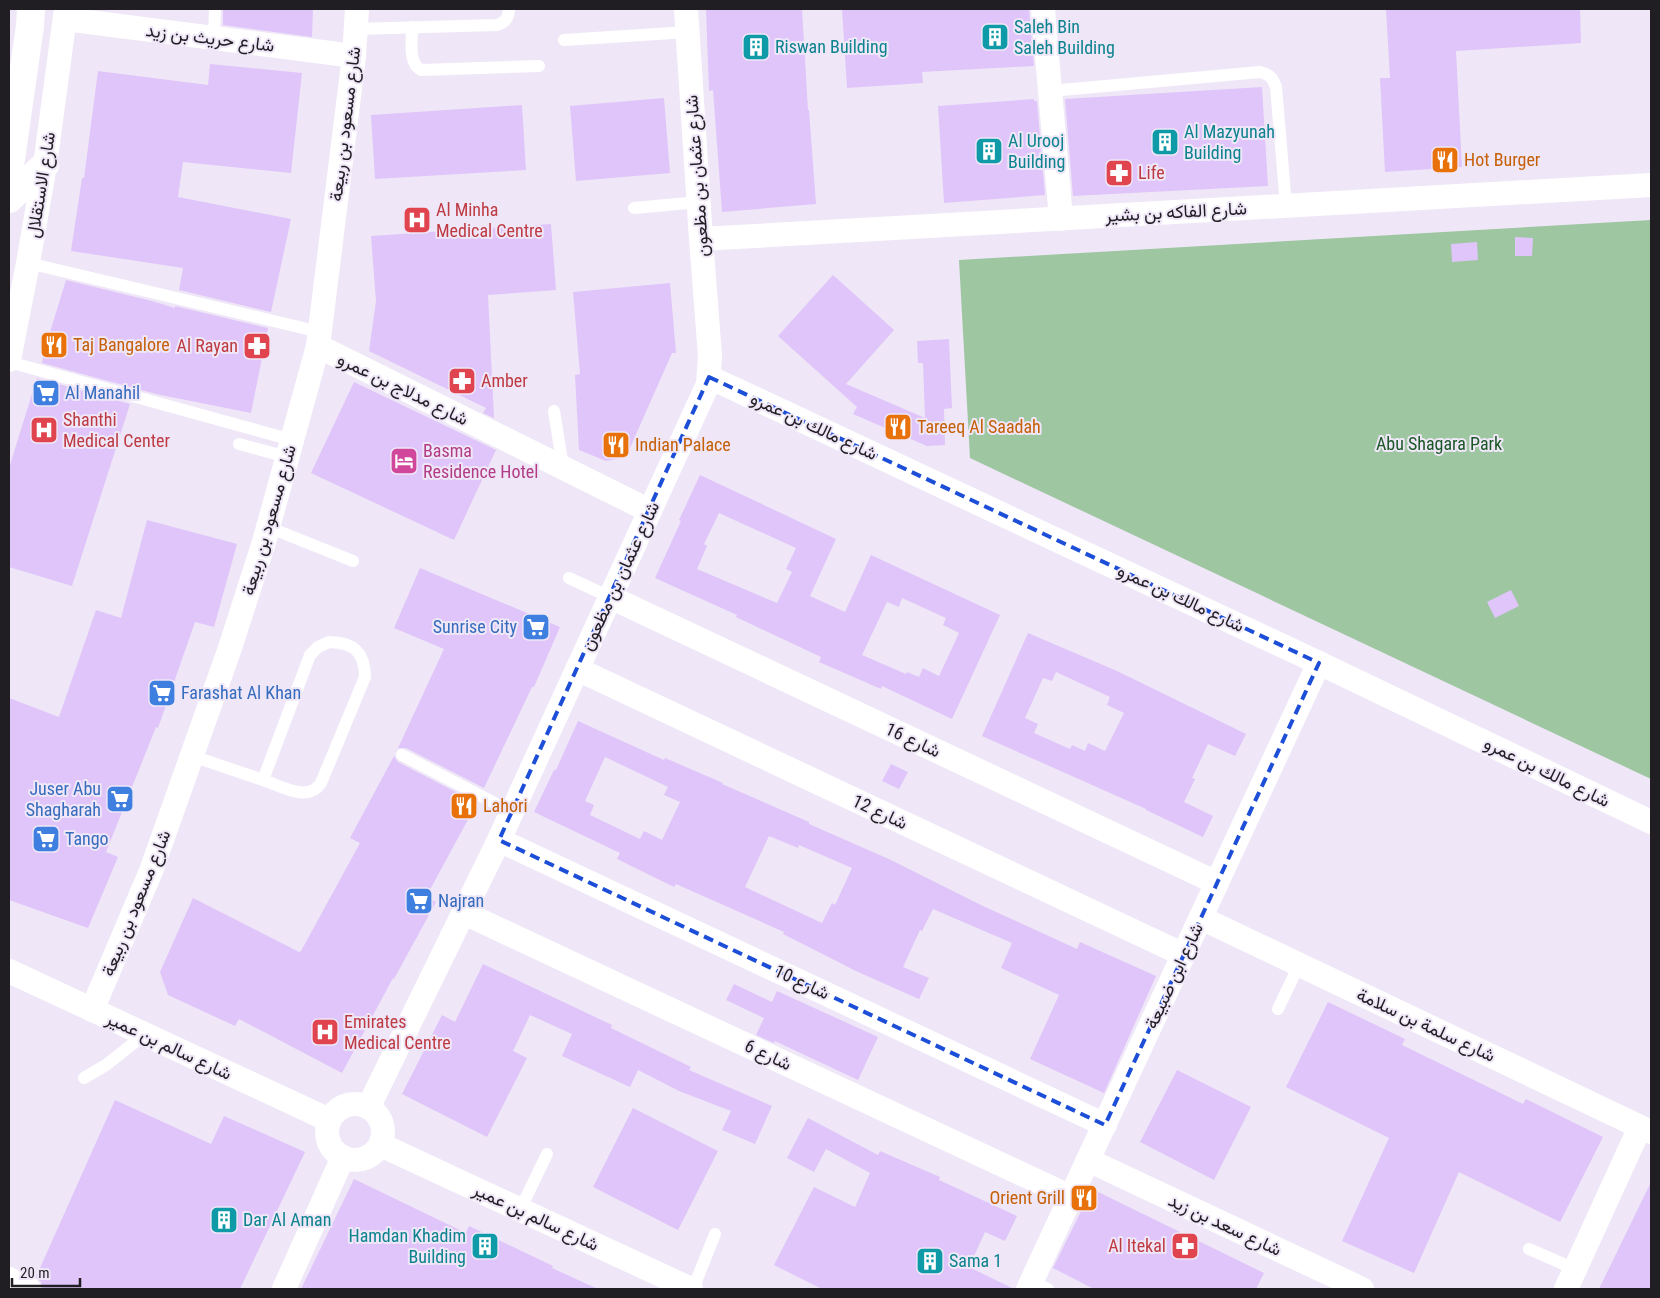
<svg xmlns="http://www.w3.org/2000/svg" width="1660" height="1298" font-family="'Roboto Condensed',Vazirmatn,sans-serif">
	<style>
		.green { fill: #9dc6a1 }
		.building { fill: #dfc5f9; fill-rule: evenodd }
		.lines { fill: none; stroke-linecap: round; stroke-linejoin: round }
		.service { stroke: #fff; stroke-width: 12 }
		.minor { stroke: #fff; stroke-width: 24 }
		.primary { stroke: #fff; stroke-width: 28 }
		.marked { fill: none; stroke: #1d4ed8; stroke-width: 4; stroke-dasharray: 10 6; stroke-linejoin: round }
		.labels { text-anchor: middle; stroke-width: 4; stroke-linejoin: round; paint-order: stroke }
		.culture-label { font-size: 18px; fill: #0d838f; stroke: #efe7f7; text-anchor: start }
		.street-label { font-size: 18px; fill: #201d23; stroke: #efe7f7 }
		.food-label { font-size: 18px; fill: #c56008; stroke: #efe7f7; text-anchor: start }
		.health-label { font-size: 18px; fill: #be3a42; stroke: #efe7f7; text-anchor: start }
		.shop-label { font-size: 18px; fill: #366cbe; stroke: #efe7f7; text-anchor: start }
		.park-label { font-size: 18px; fill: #1a5726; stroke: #efe7f7 }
		.hotel-label { font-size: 18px; fill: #b23c85; stroke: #efe7f7; text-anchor: start }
	</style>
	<rect width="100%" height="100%" fill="#efe7f7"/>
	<!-- green -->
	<polygon class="green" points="1651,220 1651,779 970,458 959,260"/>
	<!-- building -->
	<g class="building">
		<polygon points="223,9 313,9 312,37 223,25"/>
		<polygon points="706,9 802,9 808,110 809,110 816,204 722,212 713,90 709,91"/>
		<polygon points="842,9 1029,9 1034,66 922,72 923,83 847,88"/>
		<polygon points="1386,9 1580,9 1581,43 1456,51 1462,167 1385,172 1380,78 1390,78"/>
		<polygon points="210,64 302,73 291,173 183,162 178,197 291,219 271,312 179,290 183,268 71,251 82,178 84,178 98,71 208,85"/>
		<polygon points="1262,87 1268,186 1073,196 1065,99"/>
		<polygon points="664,98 670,173 576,181 570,106"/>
		<polygon points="1034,99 1034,101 1037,101 1045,195 944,203 938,106"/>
		<polygon points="522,105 526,170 375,179 371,115"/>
		<polygon points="551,224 556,290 488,295 494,418 483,413 486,408 369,351 376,301 371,236"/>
		<polygon points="1515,237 1533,238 1532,256 1515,256"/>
		<polygon points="1477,242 1478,260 1452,262 1451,244"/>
		<polygon points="833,275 894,330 846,384 925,418 923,363 918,363 917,341 949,339 952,408 944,409 945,445 927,446 853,414 857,407 778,336"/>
		<polygon points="66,280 152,301 175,308 175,306 268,328 251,413 156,394 42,363 43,359 42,358"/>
		<polygon points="670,283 676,353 672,353 626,457 606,461 579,450 575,375 580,374 573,292"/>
		<polygon points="37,378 130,404 72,586 9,567 9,468"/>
		<polygon points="354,382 496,450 454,540 311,473"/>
		<path d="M 700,475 L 836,539 L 810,596 L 845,612 L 871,555 L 1000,615 L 952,719 L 882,686 L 881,689 L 819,662 L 821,657 L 736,617 L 737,615 L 655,578 L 681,521 L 679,520 ZM 719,513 L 796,548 L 786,569 L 792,572 L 777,603 L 697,569 L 707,546 L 704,544 ZM 902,598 L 946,618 L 943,625 L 959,633 L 939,676 L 923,668 L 919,677 L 907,672 L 906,674 L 862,655 L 887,602 L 899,607 Z"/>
		<polygon points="147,520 237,544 214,627 195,622 158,728 156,727 106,852 118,857 88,928 9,900 9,698 59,717 96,610 121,618"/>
		<polygon points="420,568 560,627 534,687 532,687 484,788 406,748 398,748 444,649 394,628"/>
		<polygon points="1511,590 1519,606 1495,618 1487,602"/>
		<path d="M 1028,633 L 1117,671 L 1246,734 L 1235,756 L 1208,744 L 1192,778 L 1195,779 L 1184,802 L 1213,816 L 1203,837 L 1146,810 L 1146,809 L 982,736 ZM 1056,672 L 1110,697 L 1107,705 L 1124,713 L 1105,751 L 1088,743 L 1085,751 L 1072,745 L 1070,749 L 1034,733 L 1038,724 L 1025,718 L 1043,678 L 1052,681 Z"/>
		<path d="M 578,721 L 664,760 L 665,758 L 723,783 L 722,784 L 809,822 L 809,824 L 891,860 L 983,906 L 1077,949 L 1080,942 L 1156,976 L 1104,1093 L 1030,1059 L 1059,995 L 1001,968 L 1012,943 L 933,909 L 922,931 L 920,930 L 903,967 L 929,978 L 919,999 L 858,972 L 783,934 L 784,932 L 676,884 L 674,887 L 617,859 L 620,853 L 534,812 L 554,770 L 556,770 ZM 605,757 L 668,787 L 664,795 L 680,802 L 662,840 L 644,831 L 640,839 L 590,815 L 594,805 L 585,801 ZM 769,836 L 798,848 L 799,845 L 852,868 L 835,905 L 832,903 L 822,923 L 745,887 Z"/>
		<polygon points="394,756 398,762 477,803 426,897 436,902 394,979 393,978 342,1073 239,1019 235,1026 168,995 160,972 193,898 299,952 301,951 360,843 350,838"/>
		<polygon points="891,764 908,772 899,789 882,781"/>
		<polygon points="483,964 612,1025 611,1028 691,1067 689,1070 772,1106 755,1144 722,1130 731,1111 679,1091 638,1070 630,1087 562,1056 572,1034 530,1015 513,1051 527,1058 487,1137 402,1094 442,1015 455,1022"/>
		<polygon points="734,984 772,1002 777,991 878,1037 858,1080 775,1041 774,1043 756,1035 764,1018 726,1000"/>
		<polygon points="1328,1002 1405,1039 1402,1045 1523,1104 1526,1099 1603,1137 1560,1222 1459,1172 1414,1273 1342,1241 1389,1138 1286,1087"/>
		<polygon points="1177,1070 1251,1107 1214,1180 1140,1142"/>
		<polygon points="115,1100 211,1144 224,1116 305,1152 240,1289 43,1289 41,1282 36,1277"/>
		<polygon points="633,1108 718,1151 678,1230 593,1187"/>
		<polygon points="808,1118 878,1155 880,1151 940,1177 939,1180 1017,1216 1005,1241 985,1232 969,1267 1014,1289 822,1289 774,1265 814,1187 855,1207 870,1173 826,1149 814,1172 787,1158"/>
		<polygon points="354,1179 466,1233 469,1226 553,1266 552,1268 598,1289 301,1289"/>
		<polygon points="1651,1182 1651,1289 1599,1289"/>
		<polygon points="1092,1189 1264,1273 1256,1289 1094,1289 1053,1268"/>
	</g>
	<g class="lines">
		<!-- service -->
		<g class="service">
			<path d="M 412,27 C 412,41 408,63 421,70 L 539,66"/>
			<path d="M 356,29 L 497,25 C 505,23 509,17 509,9"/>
			<polyline points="214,38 215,9"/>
			<polyline points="564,40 688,32"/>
			<path d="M 1050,91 L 1260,72 C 1269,74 1273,78 1276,87 L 1286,206"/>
			<polyline points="634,208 699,202"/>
			<polyline points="28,263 320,332"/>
			<polyline points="9,362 292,440"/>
			<polyline points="554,411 563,467"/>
			<polyline points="239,444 287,457"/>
			<polyline points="268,527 353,561"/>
			<polyline points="569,578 610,597"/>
			<path d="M 329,642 C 353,642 365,652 365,677 L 321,783 C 308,803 281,786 263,780 L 310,655 L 318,647 Z"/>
			<polyline points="402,755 512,812"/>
			<polyline points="192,756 263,780"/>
			<polyline points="1278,1009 1299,965"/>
			<polyline points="84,1078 106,1065 144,1035"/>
			<polyline points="520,1210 547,1154"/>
			<polyline points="1529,1249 1575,1269"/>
			<polyline points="1032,1281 1048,1289"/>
			<polyline points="693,1289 715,1234"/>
		</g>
		<!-- minor -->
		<g class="minor">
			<polyline points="1043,9 1061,219"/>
			<polyline points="65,19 354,56"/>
			<polyline points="701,239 1651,185"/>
			<polyline points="318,346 650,511"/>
			<polyline points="9,360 28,263 45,165 66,9"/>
			<polyline points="709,377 1319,663 1651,822"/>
			<polyline points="610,597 1217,883"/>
			<polyline points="577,669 1184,955"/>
			<polyline points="499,840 1105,1125"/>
			<polyline points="464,913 1071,1197"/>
			<polyline points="1201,918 1651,1132"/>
			<polyline points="9,971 329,1120"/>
			<polyline points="92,1010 151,871 230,648 264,542 318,346 354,56 357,9"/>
			<circle cx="355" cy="1132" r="28"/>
			<polyline points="369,1106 499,840 708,384 710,356 701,239 686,9"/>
			<polyline points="381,1145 691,1289"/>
			<polyline points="1088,1160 1362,1289"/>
			<polyline points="9,1279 29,1289"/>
			<polyline points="284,1289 343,1157"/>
			<polyline points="1028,1289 1319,663"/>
			<polyline points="1566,1289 1640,1127"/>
		</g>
		<!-- primary -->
		<g class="primary">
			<polyline points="9,173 30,26 31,9"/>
			<polyline points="9,199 45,165"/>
		</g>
	</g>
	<!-- marked area -->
	<path class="marked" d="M 709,377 L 1319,663 L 1105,1125 L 499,840 Z"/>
	<!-- icons -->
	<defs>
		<symbol id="building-square" viewBox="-11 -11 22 22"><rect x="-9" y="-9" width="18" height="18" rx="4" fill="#0f9aa8" stroke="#efe7f7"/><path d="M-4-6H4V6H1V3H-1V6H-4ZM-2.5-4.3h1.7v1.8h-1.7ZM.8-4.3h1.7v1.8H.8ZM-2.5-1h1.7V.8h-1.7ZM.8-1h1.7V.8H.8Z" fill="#fff"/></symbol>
		<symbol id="restaurant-square" viewBox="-11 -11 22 22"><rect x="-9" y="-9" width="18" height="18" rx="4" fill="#e8710a" stroke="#efe7f7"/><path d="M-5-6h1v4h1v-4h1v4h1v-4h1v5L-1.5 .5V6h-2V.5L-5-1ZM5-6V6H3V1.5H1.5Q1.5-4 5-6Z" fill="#fff"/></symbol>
		<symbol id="pharmacy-square" viewBox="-11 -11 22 22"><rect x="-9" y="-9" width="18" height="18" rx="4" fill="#e0444e" stroke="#efe7f7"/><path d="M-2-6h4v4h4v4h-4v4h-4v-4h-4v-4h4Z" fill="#fff"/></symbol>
		<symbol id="hospital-square" viewBox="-11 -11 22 22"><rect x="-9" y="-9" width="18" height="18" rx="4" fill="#e0444e" stroke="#efe7f7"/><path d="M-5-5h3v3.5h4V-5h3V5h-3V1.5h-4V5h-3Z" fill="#fff"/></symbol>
		<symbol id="supermarket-square" viewBox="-11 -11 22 22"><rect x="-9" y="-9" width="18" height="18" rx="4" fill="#3f7fe0" stroke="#efe7f7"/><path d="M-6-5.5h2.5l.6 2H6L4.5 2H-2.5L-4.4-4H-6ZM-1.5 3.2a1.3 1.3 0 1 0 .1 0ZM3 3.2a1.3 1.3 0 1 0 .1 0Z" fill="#fff"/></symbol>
		<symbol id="hotel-square" viewBox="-11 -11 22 22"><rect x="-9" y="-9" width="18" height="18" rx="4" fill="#d1479c" stroke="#efe7f7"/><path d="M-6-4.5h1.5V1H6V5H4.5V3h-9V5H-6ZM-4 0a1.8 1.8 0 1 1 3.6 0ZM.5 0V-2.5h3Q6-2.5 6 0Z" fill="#fff"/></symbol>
	</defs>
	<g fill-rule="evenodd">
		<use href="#building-square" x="979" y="21" width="32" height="32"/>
		<use href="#building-square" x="740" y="31" width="32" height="32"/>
		<use href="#building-square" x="1149" y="126" width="32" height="32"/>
		<use href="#building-square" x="973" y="135" width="32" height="32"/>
		<use href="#restaurant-square" x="1429" y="144" width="32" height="32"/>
		<use href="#pharmacy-square" x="1103" y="157" width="32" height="32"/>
		<use href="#hospital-square" x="401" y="204" width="32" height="32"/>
		<use href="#restaurant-square" x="38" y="329" width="32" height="32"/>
		<use href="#pharmacy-square" x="241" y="330" width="32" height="32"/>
		<use href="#pharmacy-square" x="446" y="365" width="32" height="32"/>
		<use href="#supermarket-square" x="30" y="377" width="32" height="32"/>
		<use href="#restaurant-square" x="882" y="411" width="32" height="32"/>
		<use href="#hospital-square" x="28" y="414" width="32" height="32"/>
		<use href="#restaurant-square" x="600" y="429" width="32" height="32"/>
		<use href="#hotel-square" x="388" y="445" width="32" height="32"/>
		<use href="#supermarket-square" x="520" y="611" width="32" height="32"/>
		<use href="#supermarket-square" x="146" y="677" width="32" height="32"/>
		<use href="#supermarket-square" x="104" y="783" width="32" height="32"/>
		<use href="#restaurant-square" x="448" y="790" width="32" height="32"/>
		<use href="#supermarket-square" x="30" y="823" width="32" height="32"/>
		<use href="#supermarket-square" x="403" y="885" width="32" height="32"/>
		<use href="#hospital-square" x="309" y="1016" width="32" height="32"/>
		<use href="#restaurant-square" x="1068" y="1182" width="32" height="32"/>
		<use href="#building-square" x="208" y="1204" width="32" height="32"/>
		<use href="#building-square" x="469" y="1230" width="32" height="32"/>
		<use href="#pharmacy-square" x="1169" y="1230" width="32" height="32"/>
		<use href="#building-square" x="914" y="1245" width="32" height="32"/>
	</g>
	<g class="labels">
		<!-- culture labels -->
		<g class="culture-label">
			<text x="1014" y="33">Saleh Bin<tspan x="1014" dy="21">Saleh Building</tspan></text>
			<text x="775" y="53">Riswan Building</text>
			<text x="1184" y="138">Al Mazyunah<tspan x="1184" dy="21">Building</tspan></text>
			<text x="1008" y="147">Al Urooj<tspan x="1008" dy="21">Building</tspan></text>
			<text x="243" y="1226">Dar Al Aman</text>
			<text x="466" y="1242" text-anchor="end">Hamdan Khadim<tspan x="466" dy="21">Building</tspan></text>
			<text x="949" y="1267">Sama 1</text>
		</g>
		<!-- street labels -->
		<g class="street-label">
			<text transform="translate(210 38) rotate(7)" y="6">شارع حريث بن زيد</text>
			<text transform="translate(345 124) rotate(-83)" y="6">شارع مسعود بن ربيعة</text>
			<text transform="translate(697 176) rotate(-94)" y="6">شارع عثمان بن مظعون</text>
			<text transform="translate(41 185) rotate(-81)" y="6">شارع الاستقلال</text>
			<text transform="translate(1176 212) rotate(-3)" y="6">شارع الفاكه بن بشير</text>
			<text transform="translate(403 389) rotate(26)" y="6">شارع مدلاج بن عمرو</text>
			<text transform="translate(814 426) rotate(25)" y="6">شارع مالك بن عمرو</text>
			<text transform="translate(269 520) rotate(-74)" y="6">شارع مسعود بن ربيعة</text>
			<text transform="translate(620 576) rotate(-65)" y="6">شارع عثمان بن مظعون</text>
			<text transform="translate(1181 598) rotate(25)" y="6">شارع مالك بن عمرو</text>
			<text transform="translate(913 740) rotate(25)" y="6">شارع 16</text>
			<text transform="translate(1547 772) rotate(26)" y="6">شارع مالك بن عمرو</text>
			<text transform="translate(880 812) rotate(25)" y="6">شارع 12</text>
			<text transform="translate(136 903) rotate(-68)" y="6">شارع مسعود بن ربيعة</text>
			<text transform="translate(1174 976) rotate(-65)" y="6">شارع ابن ضبيعة</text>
			<text transform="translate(802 982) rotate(25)" y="6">شارع 10</text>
			<text transform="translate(1426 1025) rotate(25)" y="6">شارع سلمة بن سلامة</text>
			<text transform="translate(169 1046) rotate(25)" y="6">شارع سالم بن عمير</text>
			<text transform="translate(768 1055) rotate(25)" y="6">شارع 6</text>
			<text transform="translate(536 1217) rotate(25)" y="6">شارع سالم بن عمير</text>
			<text transform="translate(1225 1225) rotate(25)" y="6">شارع سعد بن زيد</text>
		</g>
		<!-- food labels -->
		<g class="food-label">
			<text x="1464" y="166">Hot Burger</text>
			<text x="73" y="351">Taj Bangalore</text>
			<text x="917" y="433">Tareeq Al Saadah</text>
			<text x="635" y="451">Indian Palace</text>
			<text x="483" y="812">Lahori</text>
			<text x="1065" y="1204" text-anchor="end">Orient Grill</text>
		</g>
		<!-- health labels -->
		<g class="health-label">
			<text x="1138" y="179">Life</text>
			<text x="436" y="216">Al Minha<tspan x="436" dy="21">Medical Centre</tspan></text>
			<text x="238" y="352" text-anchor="end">Al Rayan</text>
			<text x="481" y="387">Amber</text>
			<text x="63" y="426">Shanthi<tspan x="63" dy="21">Medical Center</tspan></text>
			<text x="344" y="1028">Emirates<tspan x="344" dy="21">Medical Centre</tspan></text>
			<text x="1166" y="1252" text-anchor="end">Al Itekal</text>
		</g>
		<!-- shop labels -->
		<g class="shop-label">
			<text x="65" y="399">Al Manahil</text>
			<text x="517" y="633" text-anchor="end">Sunrise City</text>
			<text x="181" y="699">Farashat Al Khan</text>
			<text x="101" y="795" text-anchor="end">Juser Abu<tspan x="101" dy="21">Shagharah</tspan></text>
			<text x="65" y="845">Tango</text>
			<text x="438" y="907">Najran</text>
		</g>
		<!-- park labels -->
		<g class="park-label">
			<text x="1439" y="450">Abu Shagara Park</text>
		</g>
		<!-- hotel labels -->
		<g class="hotel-label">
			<text x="423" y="457">Basma<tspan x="423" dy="21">Residence Hotel</tspan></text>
		</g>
	</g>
	<!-- border -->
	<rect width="1660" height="1298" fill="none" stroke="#201d23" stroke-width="20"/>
	<!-- scale -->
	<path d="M12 1278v8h68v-8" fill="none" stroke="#201d23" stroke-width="2.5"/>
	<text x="20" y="1278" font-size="15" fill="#201d23" stroke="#efe7f7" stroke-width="4" paint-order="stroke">20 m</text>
</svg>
